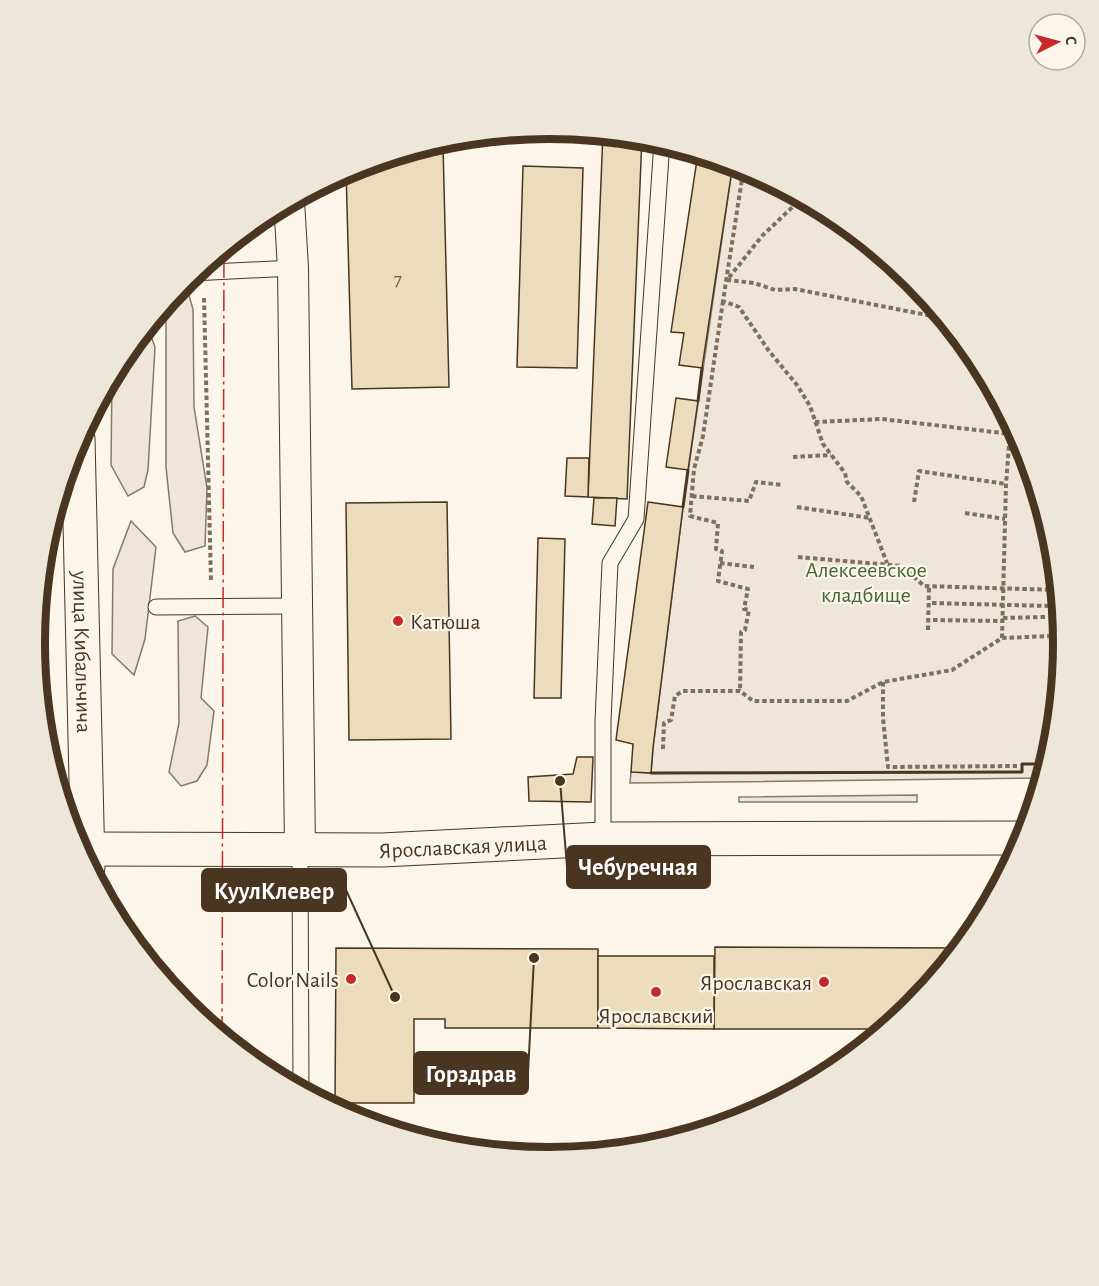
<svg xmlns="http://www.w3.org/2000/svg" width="1099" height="1286" font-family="'Alegreya Sans',sans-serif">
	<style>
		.green { fill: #ede6d9; stroke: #887966; stroke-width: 1.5 }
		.building { fill: #ecdcbc; stroke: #4a3520; stroke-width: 1.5 }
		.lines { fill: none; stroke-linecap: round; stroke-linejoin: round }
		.service-casing { stroke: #4a3520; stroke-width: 17 }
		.minor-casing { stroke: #4a3520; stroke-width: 32 }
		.tertiary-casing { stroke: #4a3520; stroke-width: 35 }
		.path { stroke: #7f6f5c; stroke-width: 4; stroke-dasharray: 4.5 3; stroke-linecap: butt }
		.service { stroke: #fbf6e9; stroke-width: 15 }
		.minor { stroke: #fbf6e9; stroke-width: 30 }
		.tertiary { stroke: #fbf6e9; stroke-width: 33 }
		.wall { stroke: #4a3520; stroke-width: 3 }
		.power { stroke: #c62828; stroke-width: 1.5; stroke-dasharray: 21 4.5 3 4.5; stroke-linecap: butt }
		.poi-dot { fill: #c62828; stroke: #fbf6e9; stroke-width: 2 }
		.labels { text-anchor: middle; stroke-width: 4.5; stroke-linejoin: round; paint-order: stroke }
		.number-label { font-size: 20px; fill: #725f47 }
		.park-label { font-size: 22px; fill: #436837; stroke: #fbf6e9 }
		.poi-label { font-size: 22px; fill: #4a3520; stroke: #fbf6e9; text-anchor: end }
		.street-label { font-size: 22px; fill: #4a3520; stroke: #fbf6e9 }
		.rim { fill: none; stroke: #4a3520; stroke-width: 8 }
		.leader { fill: none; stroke: #4a3520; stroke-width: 2 }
		.callout-dot { fill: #4a3520; stroke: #fbf6e9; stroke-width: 2 }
		.callout { fill: #4a3520; stroke: #4a3520; stroke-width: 2 }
		.callout-label { font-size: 24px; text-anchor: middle; font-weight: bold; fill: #fff }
	</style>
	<rect width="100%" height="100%" fill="#fbf6e9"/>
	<!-- green -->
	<g class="green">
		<polygon points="733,163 747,167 836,215 914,279 978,357 1025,446 1055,543 1064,643 1055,744 1044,778 630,783 631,772 651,773 653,748 683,507"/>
		<polygon points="187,289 193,309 194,407 207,488 205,546 185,552 173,533 166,467 166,302 176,290"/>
		<polygon points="147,325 155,347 148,470 144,487 128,496 111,465 112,374 121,357"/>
		<polygon points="131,521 156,547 145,639 134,675 112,654 113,569"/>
		<polygon points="195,616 208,627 201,698 214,711 207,765 197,781 181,786 169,772 179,723 178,621"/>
		<polygon points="917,795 917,802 739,802 739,797"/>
	</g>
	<!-- building -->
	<g class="building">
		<polygon points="603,133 642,137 627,499 588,497"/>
		<polygon points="443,146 449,387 352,389 346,170 419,147"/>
		<polygon points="698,153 733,163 702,368 679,365 684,333 671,332"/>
		<polygon points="523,166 583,168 577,368 517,367"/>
		<polygon points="676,398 698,401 688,470 666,467"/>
		<polygon points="567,458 589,458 588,497 565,496"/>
		<polygon points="594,498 617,498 615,526 592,524"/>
		<polygon points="447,502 451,739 349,740 346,503"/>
		<polygon points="648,502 683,507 653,748 651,773 631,772 633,744 616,740"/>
		<polygon points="538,538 565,539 561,698 534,698"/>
		<polygon points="577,757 593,757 591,802 529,801 528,777 573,774"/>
		<polygon points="715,947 963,948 913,1007 887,1029 714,1029"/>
		<polygon points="336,948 598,949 598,1028 445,1028 445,1019 414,1019 414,1103 335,1103"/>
		<polygon points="598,956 714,956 714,1029 598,1028"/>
	</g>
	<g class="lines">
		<defs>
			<g id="service">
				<polyline points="192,273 293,268"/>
				<polyline points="156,607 297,606"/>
				<polyline points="603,839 603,721 610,563 636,519 662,142"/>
				<polyline points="300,850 301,1091"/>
			</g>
			<polyline id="minor" points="289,201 293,268 300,850"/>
			<g id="tertiary">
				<path id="s1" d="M 78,438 L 88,867"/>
				<path id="s2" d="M 79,849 L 382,850 L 603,839 L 1026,838"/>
			</g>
		</defs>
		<!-- service casing -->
		<use href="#service" class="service-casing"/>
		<!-- minor casing -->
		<use href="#minor" class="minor-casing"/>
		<!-- tertiary casing -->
		<use href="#tertiary" class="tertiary-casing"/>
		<!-- path -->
		<g class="path">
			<polyline points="744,166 723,301 739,307 769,351 797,385 810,406 823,444 845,473 847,482 861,496 887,563"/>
			<polyline points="803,197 762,236 727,280 754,283 775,290 795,289 947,319"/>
			<polyline points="204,298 211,581"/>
			<polyline points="723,301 703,436 694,469 690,516 718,523 716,549 722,551 718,581 748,589 744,609 749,610 745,630 741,632 740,691"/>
			<polyline points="815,422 882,419 1011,434"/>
			<polyline points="793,457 831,455"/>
			<polyline points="692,496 749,501 756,482 783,485"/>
			<polyline points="914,502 919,471 1006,484"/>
			<polyline points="797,507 870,518"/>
			<polyline points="965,513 1005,519"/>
			<polyline points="798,557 902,566 924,586 1059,590"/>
			<polyline points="720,563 754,567"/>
			<polyline points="1050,589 1051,636"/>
			<polyline points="932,603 1050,606"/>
			<polyline points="1003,618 1045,617"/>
			<polyline points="1051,619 1061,608"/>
			<polyline points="933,620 1003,621"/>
			<polyline points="928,630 929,586"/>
			<polyline points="1002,638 1006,484 1011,419"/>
			<polyline points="883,682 883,718 888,767 1017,766"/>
			<polyline points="1054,746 1058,714"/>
			<polyline points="663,749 664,723 671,720 675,696 683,691 740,691 753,701 847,701 883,682 952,670 1002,638 1051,636 1064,638"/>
		</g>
		<!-- service -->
		<use href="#service" class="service"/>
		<!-- minor -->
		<use href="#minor" class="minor"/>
		<!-- tertiary -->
		<use href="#tertiary" class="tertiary"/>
		<!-- wall -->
		<g class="wall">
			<polyline points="698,401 702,368"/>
			<polyline points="683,507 688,470"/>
			<polyline points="651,773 1022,772 1022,764 1048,764"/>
		</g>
		<!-- power -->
		<polyline class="power" points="222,1037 224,247"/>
	</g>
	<!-- markers -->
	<g class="poi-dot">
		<circle cx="398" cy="621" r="6"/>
		<circle cx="351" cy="979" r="6"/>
		<circle cx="824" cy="982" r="6"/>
		<circle cx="656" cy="992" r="6"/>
	</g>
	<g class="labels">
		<!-- number labels -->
		<g class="number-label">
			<text x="398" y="286">7</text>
		</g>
		<!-- park labels -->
		<g class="park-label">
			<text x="866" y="577">Алексеевское<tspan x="866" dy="25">кладбище</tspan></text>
		</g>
		<!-- poi labels -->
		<g class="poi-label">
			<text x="410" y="629" text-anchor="start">Катюша</text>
			<text x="339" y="987">Color Nails</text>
			<text x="812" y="990">Ярославская</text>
			<text x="656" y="1023" text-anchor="middle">Ярославский</text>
		</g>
		<!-- street labels -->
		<g class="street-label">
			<text dy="8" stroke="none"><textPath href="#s1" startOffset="214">улица Кибальчича</textPath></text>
			<text dy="8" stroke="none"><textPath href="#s2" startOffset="384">Ярославская улица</textPath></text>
		</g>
	</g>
	<!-- crop -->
	<path d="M0 0H1099V1286H0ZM45 643a504 504 0 1 1 1008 0a504 504 0 1 1-1008 0Z" fill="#ede7d9" fill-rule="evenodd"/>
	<path class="rim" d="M45 643a504 504 0 1 1 1008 0a504 504 0 1 1-1008 0Z"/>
	<!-- callouts -->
	<path class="leader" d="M560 781L567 867M395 997L346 890M534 958L528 1073"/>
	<g class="callout-dot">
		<circle cx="560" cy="781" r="6"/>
		<circle cx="395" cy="997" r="6"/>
		<circle cx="534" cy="958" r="6"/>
	</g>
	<g class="callout">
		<rect x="567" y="846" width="143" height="42" rx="6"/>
		<rect x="202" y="869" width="144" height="42" rx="6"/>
		<rect x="414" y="1052" width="114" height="42" rx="6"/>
	</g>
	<g class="callout-label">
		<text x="638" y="875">Чебуречная</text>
		<text x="274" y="899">КуулКлевер</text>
		<text x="471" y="1082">Горздрав</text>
	</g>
	<!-- north arrow -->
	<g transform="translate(1057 42) rotate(84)"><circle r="28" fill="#fbf6e9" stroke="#b4a999" stroke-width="1.5"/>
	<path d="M0-4.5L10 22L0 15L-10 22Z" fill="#c62828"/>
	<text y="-9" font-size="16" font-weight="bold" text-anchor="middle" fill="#4a3520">С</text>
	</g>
</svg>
